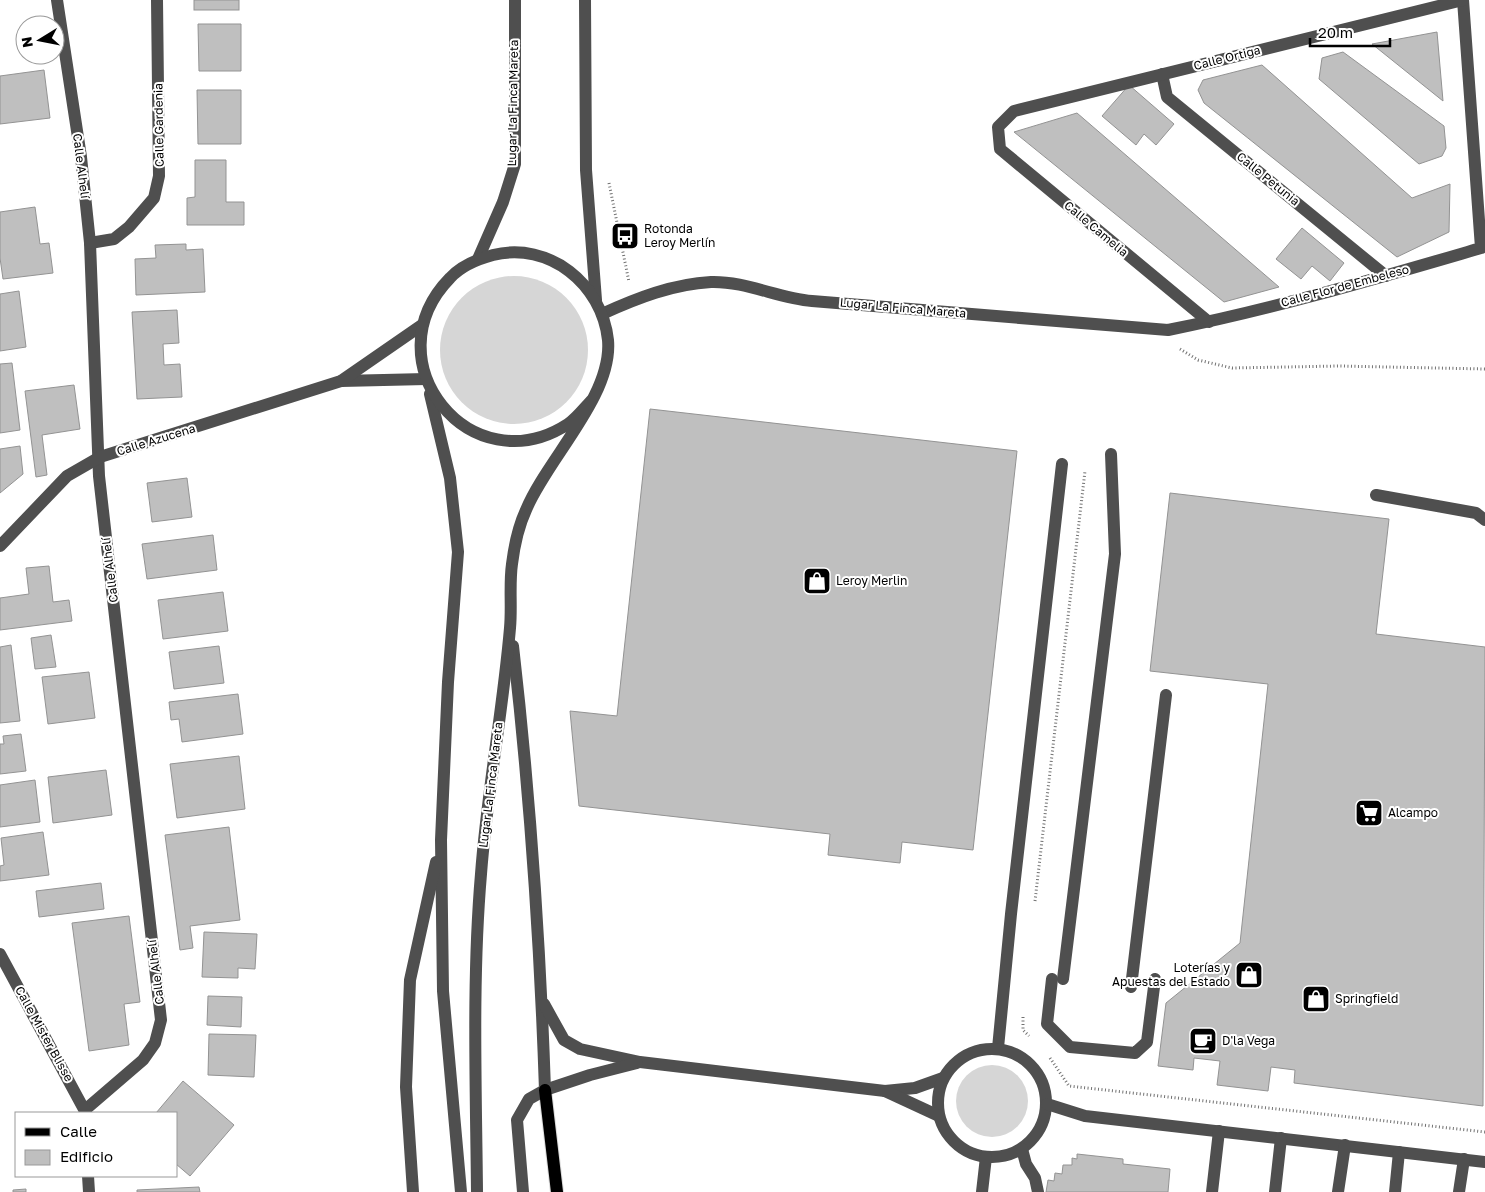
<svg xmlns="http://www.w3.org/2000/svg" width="1485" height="1192" font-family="'Golos Text',sans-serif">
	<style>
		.green { fill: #d6d6d6 }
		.building { fill: #bfbfbf; stroke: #939393 }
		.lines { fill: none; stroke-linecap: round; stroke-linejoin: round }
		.major-casing { stroke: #dbdbdb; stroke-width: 14 }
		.path { stroke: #717171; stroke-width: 3; stroke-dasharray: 1 2.5; stroke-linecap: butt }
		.minor { stroke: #4f4f4f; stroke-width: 12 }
		.major { stroke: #000; stroke-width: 12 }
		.labels { text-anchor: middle; stroke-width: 4; stroke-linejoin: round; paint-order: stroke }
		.street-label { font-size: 12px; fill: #000; stroke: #fff }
		.poi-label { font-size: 12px; fill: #000; stroke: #fff; text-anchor: start }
	</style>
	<rect width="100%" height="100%" fill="#fff"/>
	<!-- green -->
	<g class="green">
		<circle cx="514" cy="350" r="74"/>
		<circle cx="992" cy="1101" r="36"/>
	</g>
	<!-- building -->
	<g class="building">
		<rect x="194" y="0" width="45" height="10"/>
		<polygon points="198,24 241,24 241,71 199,71"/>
		<polygon points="1437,32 1443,101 1372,44"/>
		<polygon points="1343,52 1444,126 1446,148 1442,156 1419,164 1319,79 1322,58"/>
		<polygon points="1262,65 1412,198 1450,184 1449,232 1397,257 1204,103 1198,90 1203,80"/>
		<polygon points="44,70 50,118 0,124 0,76"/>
		<polygon points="1129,85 1174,124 1156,145 1144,134 1136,145 1102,116"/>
		<polygon points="197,90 241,90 241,144 198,144"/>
		<polygon points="1077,113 1279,287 1224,302 1014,132"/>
		<polygon points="195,160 226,160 226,202 244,202 244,225 187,225 187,198 195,197"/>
		<polygon points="35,207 40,244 49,243 53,273 3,279 0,258 0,212"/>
		<polygon points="1302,228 1344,263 1330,281 1312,266 1301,279 1276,259"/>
		<polygon points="186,244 186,250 203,249 205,292 136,295 135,259 156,258 155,245"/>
		<polygon points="19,291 26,347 0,351 0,294"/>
		<polygon points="177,310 179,343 163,344 164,365 180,364 182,397 137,399 132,312"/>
		<polygon points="12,363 20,430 0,433 0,364"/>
		<polygon points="74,385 80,429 42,435 47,475 36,477 25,391"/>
		<polygon points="650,409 1017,451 973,850 902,842 900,863 828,855 830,834 579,806 570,711 617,716"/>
		<polygon points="20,446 23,474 0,493 0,449"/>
		<polygon points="187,478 192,517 152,522 147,483"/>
		<polygon points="1170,493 1389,519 1376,634 1485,647 1483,1106 1294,1083 1295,1070 1271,1067 1268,1091 1217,1085 1220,1061 1194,1058 1193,1070 1158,1066 1166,1003 1240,943 1268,684 1150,671"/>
		<polygon points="213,535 217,570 147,579 142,544"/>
		<polygon points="49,566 53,602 69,600 72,621 0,630 0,598 29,594 26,568"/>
		<polygon points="223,592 228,631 163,639 158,600"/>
		<polygon points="51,635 56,667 35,669 31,638"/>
		<polygon points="11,645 20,721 0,723 0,647"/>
		<polygon points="219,646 224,683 174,689 169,652"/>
		<polygon points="89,672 95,718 48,724 42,677"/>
		<polygon points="238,694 243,734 182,742 179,719 171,720 169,702"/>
		<polygon points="21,734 26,771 0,774 0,744 4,744 3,736"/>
		<polygon points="239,756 245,809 177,818 170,764"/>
		<polygon points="106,770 112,815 53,823 48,777"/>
		<polygon points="35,780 40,822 0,827 0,785"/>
		<polygon points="229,827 240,920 190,926 193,948 180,950 165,835"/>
		<polygon points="43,832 49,875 0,881 0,866 4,865 1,838"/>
		<polygon points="101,883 104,909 39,917 36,891"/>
		<polygon points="129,916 140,1002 124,1004 129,1045 89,1051 72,923"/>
		<polygon points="204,932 257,934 255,969 238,968 238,978 202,977"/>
		<polygon points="208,996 242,997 241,1027 207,1025"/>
		<polygon points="209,1034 256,1035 254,1077 208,1075"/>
		<polygon points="183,1081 234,1125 190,1176 176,1164 176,1113 156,1113"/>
		<polygon points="1077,1154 1123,1159 1123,1164 1170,1169 1168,1192 1046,1192 1048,1180 1054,1181 1055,1173 1062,1174 1063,1165 1072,1165 1072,1158 1077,1159"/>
		<polygon points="199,1187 200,1192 137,1192 137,1190"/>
		<polygon points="26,1189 26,1192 13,1192 13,1190"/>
	</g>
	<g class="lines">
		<defs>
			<polyline id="major" points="545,1090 557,1192"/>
		</defs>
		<!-- major casing -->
		<use href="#major" class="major-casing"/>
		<!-- path -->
		<g class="path">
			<polyline points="609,183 629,282"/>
			<polyline points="1180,349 1198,360 1232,368 1339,366 1485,369"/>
			<polyline points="1035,901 1085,471"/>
			<polyline points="1023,1017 1023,1030 1029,1036"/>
			<polyline points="1050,1058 1069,1086 1485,1132"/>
		</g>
		<!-- minor -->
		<g class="minor">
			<polyline points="57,0 81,157 90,243 99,476 161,1020 155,1043 143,1060 86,1109"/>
			<polyline points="585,0 586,170 596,300"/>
			<polyline points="1162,74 1167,97 1386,276"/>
			<polyline points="90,243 114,239 129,227 154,198 159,176 157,0"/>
			<polyline points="478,259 503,202 515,164 515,0"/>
			<path d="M 602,314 C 637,298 673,284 711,282 C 745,281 778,298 812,301 C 930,311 1049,320 1168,330 C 1274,309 1378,278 1481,248 L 1463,0"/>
			<polyline points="1209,322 1000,149 998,127 1014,111 1463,0"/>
			<polyline points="341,381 426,379"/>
			<polyline points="430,394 450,478 458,552 448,682 441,840 443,991 461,1192"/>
			<polyline points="1376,495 1476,513 1485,520"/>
			<polyline points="0,546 67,476 100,457 341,381 422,325"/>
			<path d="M 513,646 C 530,794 540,942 545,1090"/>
			<polyline points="0,954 86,1113"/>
			<polyline points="1052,979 1047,1024 1070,1047 1135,1053 1147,1042 1155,979"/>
			<polyline points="1063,979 1115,554 1111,454"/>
			<polyline points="1131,987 1166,695"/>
			<polyline points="544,1004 564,1040 580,1049 640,1062 885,1091 915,1088 943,1078"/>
			<polyline points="998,1048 1011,914 1062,464"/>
			<circle cx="992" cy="1103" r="54"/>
			<polyline points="885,1091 939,1116"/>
			<polyline points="1047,1104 1085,1116 1485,1162"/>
			<polyline points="1022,1149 1026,1164 1035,1178 1038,1192"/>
			<polyline points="88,1176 89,1192"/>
			<polyline points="413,1192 406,1087 410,980 436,862"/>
			<path d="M 477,1192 C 476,1086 472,980 481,874 C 487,792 503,710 510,628 C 512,607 509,585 512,564 C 514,548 519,525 526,510 C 547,459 613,396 608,340 C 602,284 549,241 493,255 C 478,259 461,266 450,278 C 369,361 471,487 568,424 C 577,418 585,407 593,399"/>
			<polyline points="523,1192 517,1120 529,1099 545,1090 590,1075 637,1063"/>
			<polyline points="982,1192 986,1157"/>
			<polyline points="1212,1192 1219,1131"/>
			<polyline points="1275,1192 1281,1138"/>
			<polyline points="1338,1192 1345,1145"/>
			<polyline points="1395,1192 1399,1152"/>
			<polyline points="1459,1192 1464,1159"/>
		</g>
		<!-- major -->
		<use href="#major" class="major"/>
	</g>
	<!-- icons -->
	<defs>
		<symbol id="bus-square" viewBox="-11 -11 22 22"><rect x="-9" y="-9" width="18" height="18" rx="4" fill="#000" stroke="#fff"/><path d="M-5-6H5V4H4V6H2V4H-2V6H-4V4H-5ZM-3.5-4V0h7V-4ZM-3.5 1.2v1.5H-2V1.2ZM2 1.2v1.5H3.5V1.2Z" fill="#fff"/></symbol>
		<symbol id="shop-square" viewBox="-11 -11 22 22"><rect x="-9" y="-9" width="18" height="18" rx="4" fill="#000" stroke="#fff"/><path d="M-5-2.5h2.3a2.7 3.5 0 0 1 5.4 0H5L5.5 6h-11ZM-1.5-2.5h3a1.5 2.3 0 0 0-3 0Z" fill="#fff"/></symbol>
		<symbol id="supermarket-square" viewBox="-11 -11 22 22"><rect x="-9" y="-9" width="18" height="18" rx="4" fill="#000" stroke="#fff"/><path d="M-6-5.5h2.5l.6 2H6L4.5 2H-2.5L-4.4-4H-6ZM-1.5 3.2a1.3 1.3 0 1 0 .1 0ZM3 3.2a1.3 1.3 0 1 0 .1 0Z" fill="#fff"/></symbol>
		<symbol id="cafe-square" viewBox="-11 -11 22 22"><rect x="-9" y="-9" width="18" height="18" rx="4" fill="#000" stroke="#fff"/><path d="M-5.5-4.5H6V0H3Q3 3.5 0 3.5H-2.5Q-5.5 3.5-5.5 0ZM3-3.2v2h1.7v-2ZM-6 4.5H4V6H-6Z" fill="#fff"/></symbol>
	</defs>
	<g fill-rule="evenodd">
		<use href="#bus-square" x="609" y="220" width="32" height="32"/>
		<use href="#shop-square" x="801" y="565" width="32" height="32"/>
		<use href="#supermarket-square" x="1353" y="797" width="32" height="32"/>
		<use href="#shop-square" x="1233" y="959" width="32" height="32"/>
		<use href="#shop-square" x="1300" y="983" width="32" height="32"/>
		<use href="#cafe-square" x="1187" y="1025" width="32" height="32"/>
	</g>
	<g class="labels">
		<!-- street labels -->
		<g class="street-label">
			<text transform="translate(1227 58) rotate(-14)" y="4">Calle Ortiga</text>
			<text transform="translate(513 103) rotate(-89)" y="4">Lugar La Finca Mareta</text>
			<text transform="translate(159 125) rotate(-91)" y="4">Calle Gardenia</text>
			<text transform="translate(81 166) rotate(83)" y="4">Calle Alhelí</text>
			<text transform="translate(1268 179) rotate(39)" y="4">Calle Petunia</text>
			<text transform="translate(1096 229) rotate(40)" y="4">Calle Camelia</text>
			<text transform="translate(1345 286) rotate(-15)" y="4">Calle Flor de Embeleso</text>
			<text transform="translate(903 308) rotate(5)" y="4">Lugar La Finca Mareta</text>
			<text transform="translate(156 440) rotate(-17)" y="4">Calle Azucena</text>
			<text transform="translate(110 570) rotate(-97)" y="4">Calle Alhelí</text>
			<text transform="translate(491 785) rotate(-83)" y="4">Lugar La Finca Mareta</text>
			<text transform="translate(156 972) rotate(-97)" y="4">Calle Alhelí</text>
			<text transform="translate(44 1034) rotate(61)" y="4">Calle Mister Blisse</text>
		</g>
		<!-- poi labels -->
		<g class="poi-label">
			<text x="644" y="233">Rotonda<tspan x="644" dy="14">Leroy Merlín</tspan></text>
			<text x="836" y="585">Leroy Merlin</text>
			<text x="1388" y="817">Alcampo</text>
			<text x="1230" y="972" text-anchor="end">Loterías y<tspan x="1230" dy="14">Apuestas del Estado</tspan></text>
			<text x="1335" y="1003">Springfield</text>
			<text x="1222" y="1045">D'la Vega</text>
		</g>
	</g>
	<!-- legend -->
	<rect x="15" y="1112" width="162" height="65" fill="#ffffff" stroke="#999999"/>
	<rect x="25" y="1128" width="25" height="8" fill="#000000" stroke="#999999"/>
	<text x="60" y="1137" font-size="15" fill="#000000">Calle</text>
	<rect x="25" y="1150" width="25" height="15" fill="#bfbfbf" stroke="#999999"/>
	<text x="60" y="1162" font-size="15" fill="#000000">Edificio</text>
	<!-- north arrow -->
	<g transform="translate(40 40) rotate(260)"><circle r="24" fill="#ffffff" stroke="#999999"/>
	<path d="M0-4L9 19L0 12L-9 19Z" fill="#000000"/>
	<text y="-8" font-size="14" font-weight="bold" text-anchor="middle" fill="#000000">N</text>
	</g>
	<!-- scale -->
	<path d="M1310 38v8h80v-8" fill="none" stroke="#000000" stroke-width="2.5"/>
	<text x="1318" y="38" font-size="15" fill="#000000" stroke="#ffffff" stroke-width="4" paint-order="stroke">20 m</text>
</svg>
